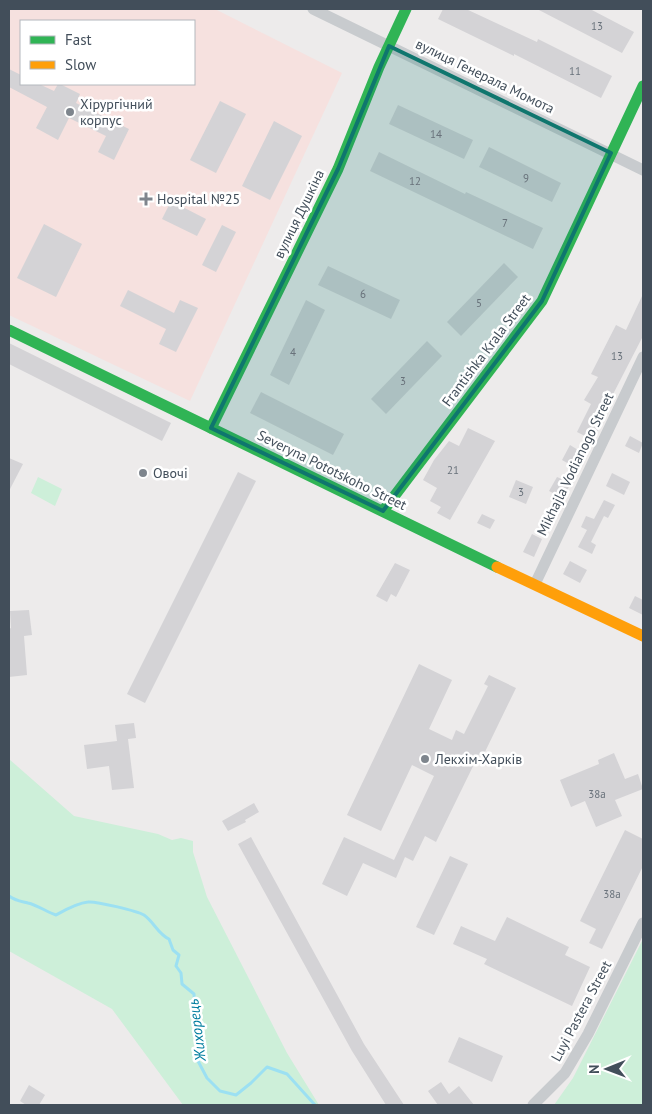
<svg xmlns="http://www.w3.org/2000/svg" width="652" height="1114" font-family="'PT Sans',sans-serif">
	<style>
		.medical { fill: #f6e1df; fill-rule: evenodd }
		.green { fill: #cdefd9 }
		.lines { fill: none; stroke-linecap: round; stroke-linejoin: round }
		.stream { stroke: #9ce0f2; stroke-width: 3 }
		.building { fill: #d4d3d6 }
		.street { stroke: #c8cbce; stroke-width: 11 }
		.fast { stroke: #30b455; stroke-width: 11 }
		.slow { stroke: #ff9f0a; stroke-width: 11 }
		.marked { fill: #0f766e; fill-opacity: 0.2; stroke: #0f766e; stroke-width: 4; stroke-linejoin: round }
		.poi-dot { fill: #7e858d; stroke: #fff; stroke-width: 2 }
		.labels { text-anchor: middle; stroke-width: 5; stroke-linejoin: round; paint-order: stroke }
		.number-label { font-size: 11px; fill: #68717a }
		.street-label { font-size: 14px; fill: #424e5a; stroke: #fff }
		.poi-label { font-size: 14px; fill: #424e5a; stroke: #fff; text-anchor: start }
		.water-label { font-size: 15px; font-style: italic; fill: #027d9f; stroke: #fff }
	</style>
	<rect width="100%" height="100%" fill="#edebeb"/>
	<!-- medical -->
	<path class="medical" d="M 9,9 L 215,9 L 342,73 L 190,401 L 9,315 ZM 21,21 L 194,21 L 194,84 L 21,84 Z"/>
	<!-- green -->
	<g class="green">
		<polygon points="38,477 62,489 55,506 31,493"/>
		<polygon points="9,759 74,816 158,834 172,840 181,838 193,841 193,852 207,897 287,1053 319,1105 183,1105 112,1009 9,951"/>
		<polygon points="643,939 643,1105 554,1105 573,1078"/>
	</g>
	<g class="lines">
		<!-- stream -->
		<path class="stream" d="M 9,896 C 16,901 20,901 28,903 C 37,905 47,912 56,915 C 65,910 77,903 88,902 C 96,901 137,911 144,915 C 154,922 158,934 169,939 L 173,950 L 179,955 L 176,966 L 181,973 L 182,984 L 194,994 L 198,1061 L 207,1078 L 220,1091 L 236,1095 L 251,1083 L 267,1067 L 287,1074 L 315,1105"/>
	</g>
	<!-- building -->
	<g class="building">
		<polygon points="443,9 466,9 537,42 538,39 612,76 601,98 514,54 514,56 438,19"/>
		<polygon points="537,9 590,9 634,32 622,53"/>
		<polygon points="9,69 21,75 21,84 39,84 54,91 58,84 60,84 80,94 76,103 129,129 114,160 98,152 106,136 69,118 58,140 36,128 47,107 9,87"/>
		<polygon points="220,101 246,114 216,173 190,160"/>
		<polygon points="398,105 473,140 464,159 389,124"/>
		<polygon points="274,121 302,136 270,200 242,186"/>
		<polygon points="489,147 561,183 552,202 479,167"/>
		<polygon points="379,152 465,194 466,192 543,228 533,249 370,171"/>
		<polygon points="171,201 206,219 197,236 162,219"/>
		<polygon points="44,224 82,244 56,297 17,278"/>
		<polygon points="222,225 236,232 216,272 202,265"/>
		<polygon points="504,263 518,277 461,336 447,322"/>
		<polygon points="328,266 400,300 391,319 318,285"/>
		<polygon points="128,290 174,313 180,300 198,308 176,352 159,344 166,329 120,306"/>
		<polygon points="643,294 643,336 610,400 611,401 599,421 602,422 593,440 577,432 591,404 584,400 598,377 591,374 616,325 626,330"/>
		<polygon points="306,300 325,310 289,385 270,375"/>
		<polygon points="427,341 442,356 386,414 371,399"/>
		<polygon points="9,343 171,423 162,441 9,364"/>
		<polygon points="261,392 344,434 333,455 250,413"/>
		<polygon points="468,428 495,441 450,520 437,513 441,507 430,501 437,488 423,480 434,460 449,441 459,446"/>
		<polygon points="630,436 643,443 639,453 625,446"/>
		<polygon points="570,445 586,455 578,469 562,460"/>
		<polygon points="9,458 23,464 9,491"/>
		<polygon points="238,472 256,481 145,703 127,694"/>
		<polygon points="612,473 630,482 624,495 606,486"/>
		<polygon points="557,477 571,483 563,498 549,491"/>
		<polygon points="516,480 533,487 526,504 509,497"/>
		<polygon points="604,500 615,505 608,518 604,516 591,542 596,545 592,554 578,547 587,530 581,527 586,516 594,519"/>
		<polygon points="482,514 495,520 490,529 477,523"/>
		<polygon points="532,534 542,539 534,557 523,552"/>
		<polygon points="570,561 587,570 580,583 563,574"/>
		<polygon points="395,563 410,570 396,597 391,594 387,602 376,596"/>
		<polygon points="635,596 643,600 643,615 629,608"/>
		<polygon points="29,610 32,635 24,636 27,675 9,677 9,629 11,628 10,611"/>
		<polygon points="419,664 452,680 429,729 452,740 456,730 464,734 488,686 484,684 489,675 516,688 483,756 479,754 436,842 425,836 413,861 405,857 396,878 363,863 347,896 322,884 344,837 394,860 434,776 412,765 381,831 347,815"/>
		<polygon points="134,723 136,738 128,739 134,788 112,790 109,766 87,769 84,745 117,741 115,725"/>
		<polygon points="614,753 625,779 638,774 643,789 615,800 622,816 596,827 585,801 571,807 560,780 599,764 598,760"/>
		<polygon points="254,803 259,812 245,820 246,822 228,831 222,821"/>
		<polygon points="625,830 643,839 643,866 602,949 589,943 596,929 580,921"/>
		<polygon points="251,837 364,1044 404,1105 386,1105 352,1051 238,844"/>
		<polygon points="450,856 468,864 434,935 416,927"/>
		<polygon points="507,917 569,947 565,955 590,967 572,1006 484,964 487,959 453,944 461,926 495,941"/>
		<polygon points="459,1037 503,1056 492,1082 448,1062"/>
		<polygon points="441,1082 449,1094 459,1086 474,1105 438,1105 428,1091"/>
		<polygon points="29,1085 45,1095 39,1105 26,1105 20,1101"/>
	</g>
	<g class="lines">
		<!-- street -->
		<g class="street">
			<polyline points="313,9 643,170"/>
			<polyline points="535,584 643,357"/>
			<polyline points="533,1105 565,1073 588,1034 643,923"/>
		</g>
		<!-- fast -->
		<g class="fast">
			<polyline points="9,330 497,567"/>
			<polyline points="211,428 338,169 379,67 406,9"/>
			<polyline points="383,511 542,301 643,86"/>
		</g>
		<!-- slow -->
		<polyline class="slow" points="497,567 643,636"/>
	</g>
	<!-- marked area -->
	<path class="marked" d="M 389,46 L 611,153 L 542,301 L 383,511 L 211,428 L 338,169 Z"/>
	<!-- markers -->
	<g class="poi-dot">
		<circle cx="70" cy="112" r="5"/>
		<path d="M143.5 191.5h5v5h5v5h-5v5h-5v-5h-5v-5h5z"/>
		<circle cx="143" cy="473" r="5"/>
		<circle cx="425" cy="759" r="5"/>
	</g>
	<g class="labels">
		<!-- number labels -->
		<g class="number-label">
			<text x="597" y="30">13</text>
			<text x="575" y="75">11</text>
			<text x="436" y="138">14</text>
			<text x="526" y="182">9</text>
			<text x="415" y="185">12</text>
			<text x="505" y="227">7</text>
			<text x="363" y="298">6</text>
			<text x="479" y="307">5</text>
			<text x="293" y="356">4</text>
			<text x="617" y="360">13</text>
			<text x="403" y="385">3</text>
			<text x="453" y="474">21</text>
			<text x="521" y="496">3</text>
			<text x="597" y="798">38а</text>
			<text x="612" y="898">38а</text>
		</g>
		<!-- street labels -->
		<g class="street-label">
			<text transform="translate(485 76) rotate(26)" y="5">вулиця Генерала Момота</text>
			<text transform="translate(299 214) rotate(-64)" y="5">вулиця Душкіна</text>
			<text transform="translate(486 350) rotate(-53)" y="5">Frantishka Krala Street</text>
			<text transform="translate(575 464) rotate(-64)" y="5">Mikhajla Vodianogo Street</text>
			<text transform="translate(332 470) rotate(26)" y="5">Severyna Pototskoho Street</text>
			<text transform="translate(581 1011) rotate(-62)" y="5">Luyi Pastera Street</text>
		</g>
		<!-- poi labels -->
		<g class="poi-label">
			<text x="80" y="109">Хірургічний<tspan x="80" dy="16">корпус</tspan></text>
			<text x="157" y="204">Hospital №25</text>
			<text x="153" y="478">Овочі</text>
			<text x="435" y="764">Лекхім-Харків</text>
		</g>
		<!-- water labels -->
		<g class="water-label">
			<text transform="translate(197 1030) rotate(-97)" y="5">Жихорець</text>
		</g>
	</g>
	<!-- border -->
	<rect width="652" height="1114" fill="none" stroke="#424e5a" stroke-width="20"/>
	<!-- legend -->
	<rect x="20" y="20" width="175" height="65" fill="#ffffff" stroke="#b3b8bd"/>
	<rect x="30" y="36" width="25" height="8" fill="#30b455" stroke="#b3b8bd"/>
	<text x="65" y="45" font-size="15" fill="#424e5a">Fast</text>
	<rect x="30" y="61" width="25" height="8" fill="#ff9f0a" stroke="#b3b8bd"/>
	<text x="65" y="70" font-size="15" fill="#424e5a">Slow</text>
	<!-- north arrow -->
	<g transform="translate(607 1069) rotate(269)" stroke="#ffffff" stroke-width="4" paint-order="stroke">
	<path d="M0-4L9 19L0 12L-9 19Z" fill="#424e5a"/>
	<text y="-8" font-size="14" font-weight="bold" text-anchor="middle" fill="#424e5a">N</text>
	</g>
</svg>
